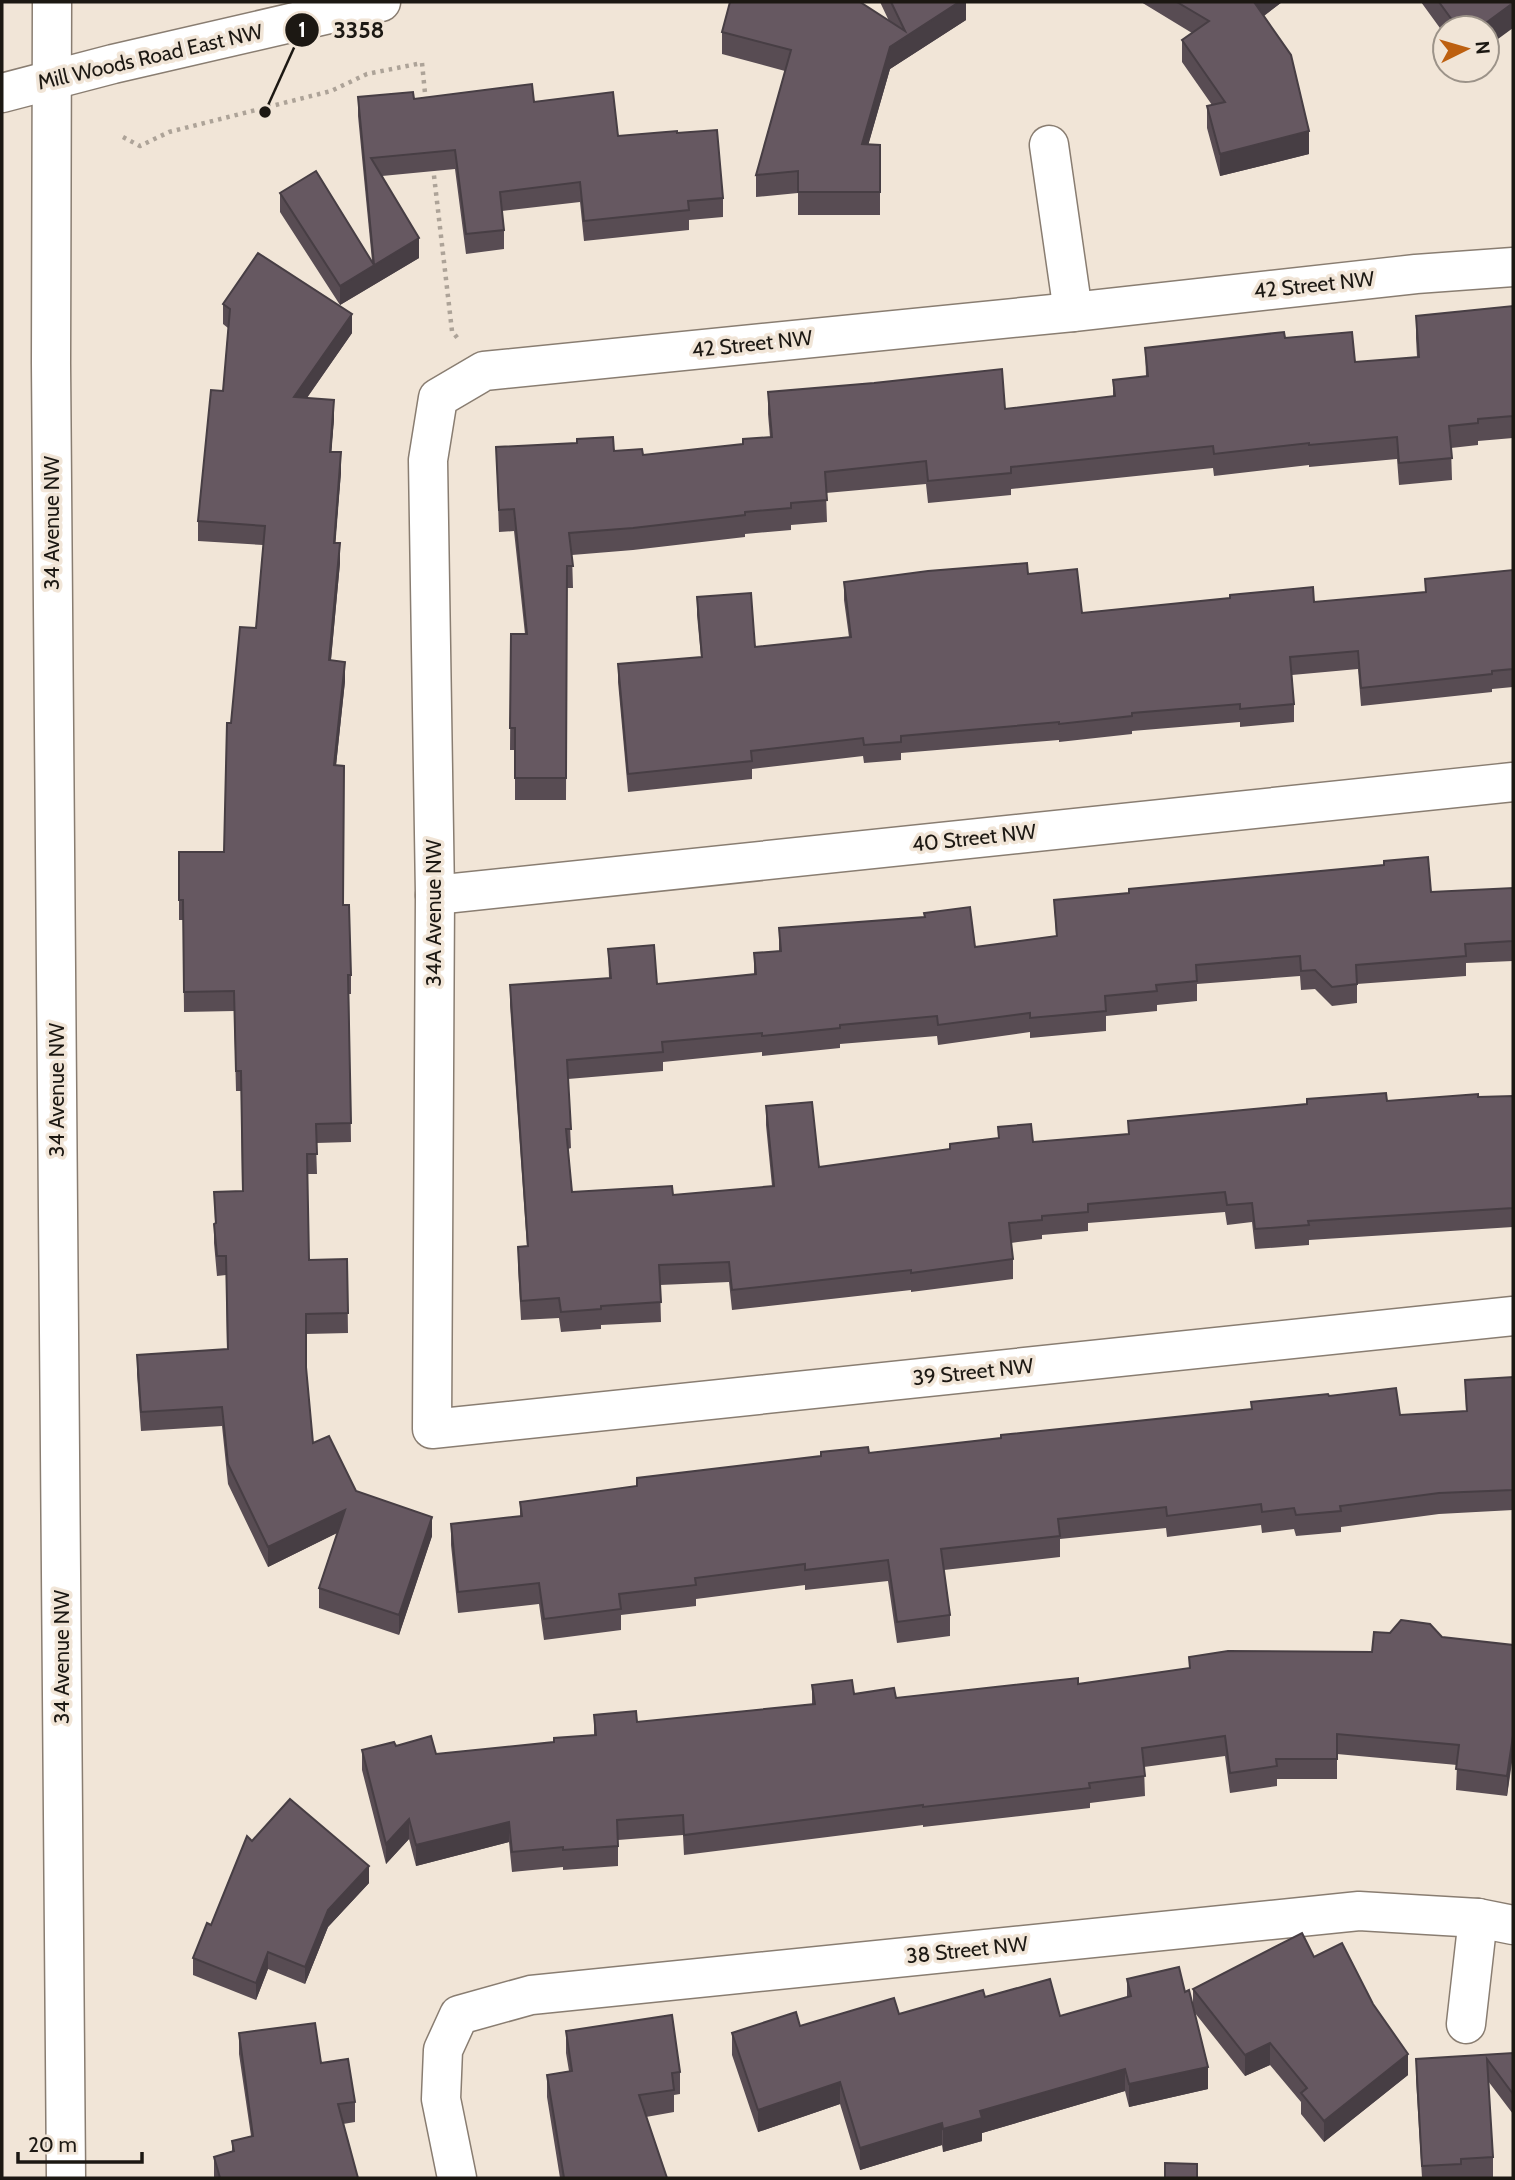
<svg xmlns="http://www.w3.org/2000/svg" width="1515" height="2180" font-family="Cabin,sans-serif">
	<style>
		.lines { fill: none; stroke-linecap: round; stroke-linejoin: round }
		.minor-casing { stroke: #897d71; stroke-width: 41 }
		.major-casing { stroke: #897d71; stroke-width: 41 }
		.path { stroke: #ada398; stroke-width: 4.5; stroke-dasharray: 3.5 5; stroke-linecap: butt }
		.minor { stroke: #fff; stroke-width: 38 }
		.major { stroke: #fff; stroke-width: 38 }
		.wall { fill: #584c53 }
		.shaded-wall { fill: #473e44 }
		.building { fill: #665861; stroke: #473e44; stroke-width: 2 }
		.labels { text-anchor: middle; stroke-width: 7; stroke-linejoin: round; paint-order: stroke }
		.street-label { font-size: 21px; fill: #1c1813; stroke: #f1e5d7 }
		.leader { fill: none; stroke: #1c1813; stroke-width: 2.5 }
		.callout-dot { fill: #1c1813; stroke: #f1e5d7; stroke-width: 2.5 }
		.mark-label { font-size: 21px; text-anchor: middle; font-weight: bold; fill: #fff }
		.callout-label { font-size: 23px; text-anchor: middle; font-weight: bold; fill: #1c1813; stroke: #f1e5d7; stroke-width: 7; stroke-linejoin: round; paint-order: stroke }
	</style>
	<rect width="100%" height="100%" fill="#f1e5d7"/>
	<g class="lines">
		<defs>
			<g id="minor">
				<polyline points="2,93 113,64 381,2"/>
				<polyline points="1049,145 1073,312"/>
				<polyline points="1513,267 1416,274 1073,312 484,371 438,398 428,460 435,895 432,1429 1513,1316"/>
				<polyline points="435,895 1513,782"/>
				<polyline points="1466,2024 1478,1918"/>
				<polyline points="457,2178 441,2099 443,2050 459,2015 531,1995 1359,1911 1478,1918 1513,1925"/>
			</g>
			<polyline id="major" points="52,2 51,364 66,2178"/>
		</defs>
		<!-- minor casing -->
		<use href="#minor" class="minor-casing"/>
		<!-- major casing -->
		<use href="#major" class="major-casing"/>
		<!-- path -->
		<g class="path">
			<polyline points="123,137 140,146 169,132 331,91 367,74 422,63 426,103"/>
			<polyline points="433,167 452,331 459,340"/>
		</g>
		<!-- minor -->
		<use href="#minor" class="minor"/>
		<!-- major -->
		<use href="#major" class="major"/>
	</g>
	<!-- wall -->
	<g class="wall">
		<polygon points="880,2 966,2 966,20 890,69 868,145 880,145 880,215 798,215 798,193 756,197 756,175 785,71 722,54 722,32 889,21"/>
		<polygon points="1141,2 1282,2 1264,16 1309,154 1220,176 1207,128 1207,106 1212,105 1182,62 1182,40 1192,33"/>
		<polygon points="1421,2 1513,2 1487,28 1445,28 1445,35"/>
		<polygon points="358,97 534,102 618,136 677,133 723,198 723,217 689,220 689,230 584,241 580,202 502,211 504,230 504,249 466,254 455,169 382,176 419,258 340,305 280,212 280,193 372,261 358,116"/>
		<polygon points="223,304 352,333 307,398 334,419 331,452 341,472 335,543 340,563 331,660 345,681 336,765 343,905 351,975 351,994 349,994 351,1142 316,1143 317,1174 307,1174 309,1260 347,1259 348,1333 306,1334 306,1367 313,1443 356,1491 432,1536 399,1635 319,1608 319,1588 337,1533 268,1567 228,1484 222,1426 141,1431 137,1374 137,1355 227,1350 226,1275 217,1276 214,1243 214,1224 215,1223 214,1192 242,1191 241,1091 236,1091 234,1011 184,1012 183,920 179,920 179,852 224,852 231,723 256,628 263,545 198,541 198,521 223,391 228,328 223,324"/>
		<polygon points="1513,306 1513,438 1478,441 1478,445 1451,448 1452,480 1399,485 1397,459 1309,467 1309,465 1214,476 1213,468 1011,489 1011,495 928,503 926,484 826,493 827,522 791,525 791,530 745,534 745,537 633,550 572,555 573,588 567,588 566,800 515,800 515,750 510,750 511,634 525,634 514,531 499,532 496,447 614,451 643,455 743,444 770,437 768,414 768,392 1005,409 1113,397 1113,380 1146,376 1145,348 1285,338 1355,362 1417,357 1416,338 1416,316"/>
		<polygon points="1513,570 1513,687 1492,689 1492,692 1361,706 1358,669 1292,675 1294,704 1294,722 1240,727 1240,722 1132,731 1132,734 1059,742 1059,740 901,753 901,760 864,763 863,756 752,769 752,779 628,792 618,682 618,664 701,657 697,615 697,597 755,647 849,637 844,600 844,582 1028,574 1082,613 1314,602 1425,592 1425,579"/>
		<polygon points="1513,888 1513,961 1466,963 1466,976 1357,984 1357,1003 1332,1006 1315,989 1301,990 1300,976 1197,984 1197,1001 1157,1005 1157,1011 1106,1016 1106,1031 1030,1038 1030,1032 938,1045 937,1036 840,1044 840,1048 762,1056 762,1052 663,1062 663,1071 568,1079 571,1148 568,1149 572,1192 673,1195 772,1186 766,1125 766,1106 819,1167 950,1149 950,1144 998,1138 998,1127 1033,1142 1128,1134 1128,1121 1387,1101 1513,1096 1513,1227 1309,1240 1309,1245 1255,1249 1252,1222 1227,1225 1225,1212 1088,1223 1088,1231 1042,1235 1042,1239 1011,1243 1013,1259 1013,1279 911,1292 911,1290 732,1310 729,1282 660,1285 661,1322 601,1325 601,1329 561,1332 559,1318 521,1320 518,1267 518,1247 527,1247 510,1005 510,985 609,978 608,949 657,984 754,975 754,953 779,951 779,928 975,947 1056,936 1054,900 1431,892"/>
		<polygon points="1513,1377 1513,1510 1439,1514 1341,1527 1341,1532 1296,1536 1294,1529 1262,1533 1261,1525 1167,1537 1166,1528 1060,1539 1060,1557 944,1570 950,1615 950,1636 897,1643 888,1581 805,1590 805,1585 696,1599 696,1606 621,1615 621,1630 544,1640 539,1604 458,1613 451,1545 451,1524 520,1516 520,1502 637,1486 637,1478 869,1453 1251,1409 1251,1402 1329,1396 1400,1415 1466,1411 1465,1380"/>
		<polygon points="1390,1633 1442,1637 1513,1645 1513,1756 1507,1796 1456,1790 1457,1765 1337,1754 1337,1779 1277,1779 1277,1786 1230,1793 1225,1756 1144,1767 1145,1796 1090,1803 1090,1808 923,1827 923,1825 684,1855 683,1835 618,1840 618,1866 563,1870 563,1867 512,1872 509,1842 416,1866 409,1839 386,1864 362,1770 362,1750 396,1746 436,1754 554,1742 594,1735 594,1715 637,1722 812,1704 812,1685 854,1694 896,1698 1078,1684 1189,1669 1189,1657 1372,1652"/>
		<polygon points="252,1841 369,1883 328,1927 305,1984 268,1969 256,2000 193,1975 193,1958 211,1925"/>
		<polygon points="1314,1957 1408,2075 1324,2142 1301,2114 1301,2102 1270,2065 1245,2076 1195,2013 1208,2089 1129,2107 1125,2091 982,2133 982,2141 943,2152 942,2145 860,2170 840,2104 758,2132 732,2055 732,2033 899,2014 1060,2016 1127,1997 1127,1979 1185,1992 1193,2004 1193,1989"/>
		<polygon points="566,2031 680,2072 680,2094 674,2095 674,2112 646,2117 667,2178 560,2178 547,2097 547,2075 569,2071 566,2053"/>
		<polygon points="239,2033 321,2063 355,2102 355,2122 343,2124 358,2178 214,2178 214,2157 232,2151 232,2141 251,2136 239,2054"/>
		<polygon points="1513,2053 1513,2114 1488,2081 1493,2157 1493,2178 1422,2178 1416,2079 1416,2059"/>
	</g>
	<!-- shaded-wall -->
	<g class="shaded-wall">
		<polygon points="959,2 966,2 966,20 890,69 862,167 862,144 890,47"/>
		<polygon points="1254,2 1282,2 1254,23"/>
		<polygon points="1513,3 1513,28 1487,47 1487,28 1479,28"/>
		<polygon points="1309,131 1309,154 1220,176 1220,154"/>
		<polygon points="419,238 419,258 340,305 340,286"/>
		<polygon points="352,314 352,333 294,416 294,397"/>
		<polygon points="334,400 334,419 330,471 330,452"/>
		<polygon points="341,452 341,472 334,562 334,543"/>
		<polygon points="340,543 340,563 329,680 329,660"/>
		<polygon points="345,662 345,681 334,785 334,765"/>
		<polygon points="345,1510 345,1529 268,1567 268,1547"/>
		<polygon points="432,1517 432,1536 399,1635 399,1615"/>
		<polygon points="1512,1736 1512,1756 1507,1796 1507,1776"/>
		<polygon points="409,1819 409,1839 386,1864 386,1844"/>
		<polygon points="509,1822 509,1842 416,1866 416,1845"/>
		<polygon points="369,1866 369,1883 328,1927 305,1984 305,1967 328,1910"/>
		<polygon points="268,1952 268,1969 256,2000 256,1983"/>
		<polygon points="1270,2043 1270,2065 1245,2076 1245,2055"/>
		<polygon points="1408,2054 1408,2075 1324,2142 1324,2121"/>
		<polygon points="1208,2067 1208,2089 1129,2107 1129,2084"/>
		<polygon points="1125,2069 1125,2091 982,2133 982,2141 943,2152 943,2129 980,2111"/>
		<polygon points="840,2082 840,2104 758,2132 758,2110"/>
		<polygon points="942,2123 942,2145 860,2170 860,2148"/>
	</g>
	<!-- building -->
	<g class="building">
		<polygon points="730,2 860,2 905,31 891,2 959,2 890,47 862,144 880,145 880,192 798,192 798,171 756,175 791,50 722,32"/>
		<polygon points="1177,2 1254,2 1291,55 1309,131 1220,154 1207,106 1225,102 1182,40 1209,21"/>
		<polygon points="1439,2 1513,2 1513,3 1479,28 1458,28"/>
		<polygon points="532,84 534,102 613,92 618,136 677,131 677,133 717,130 723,198 688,201 689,210 584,221 580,182 500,192 504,230 466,234 455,150 371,158 419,238 340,286 280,193 316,171 374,265 358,97 413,92 414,99"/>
		<polygon points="258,253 352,314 294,397 334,400 330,452 341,452 334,543 340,543 329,660 345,662 334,765 344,766 343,905 349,905 351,975 348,975 351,1123 316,1124 317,1154 307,1154 309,1260 347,1259 348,1313 306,1314 306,1367 313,1443 329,1436 356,1491 432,1517 399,1615 319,1588 345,1510 268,1547 228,1464 222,1407 141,1412 137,1355 228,1349 226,1256 217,1256 214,1224 216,1223 214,1192 243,1191 241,1071 236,1071 234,991 184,992 183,900 179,900 179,852 224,852 227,723 231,723 240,627 256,628 265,526 198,521 211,390 223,391 230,309 223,304"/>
		<polygon points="1513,306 1513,416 1478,419 1478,423 1449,426 1452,458 1399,463 1397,437 1309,445 1309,443 1214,454 1213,446 1011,467 1011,473 928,481 926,461 825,472 827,500 791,503 791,508 745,512 745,515 633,528 569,533 573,566 567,566 566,778 515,778 515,728 510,728 511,634 527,634 514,509 499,510 496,447 577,443 577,439 613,437 614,451 642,449 643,455 743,444 743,439 772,437 768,392 874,383 1002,369 1005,409 1115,396 1113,380 1148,376 1145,348 1284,332 1285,338 1352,332 1355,362 1419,357 1416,316"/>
		<polygon points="1027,563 1028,574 1077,569 1082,613 1230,598 1230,595 1313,587 1314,602 1426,592 1425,579 1513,570 1513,669 1492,671 1492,674 1361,688 1358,651 1290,657 1294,704 1240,709 1240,704 1132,713 1132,716 1059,724 1059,722 901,736 901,742 864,745 863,738 751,751 752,761 628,774 618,664 702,657 697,597 751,593 755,647 851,637 844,582 928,571"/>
		<polygon points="1428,857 1431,892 1513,888 1513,941 1465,944 1466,956 1356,965 1357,984 1332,987 1315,970 1301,971 1300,956 1196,965 1197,981 1156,985 1157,991 1105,996 1106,1011 1030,1018 1030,1013 938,1025 937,1016 840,1025 840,1028 762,1036 762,1033 662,1042 663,1052 567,1060 571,1129 566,1129 572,1192 672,1186 673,1195 774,1186 766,1106 812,1102 819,1167 950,1149 950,1144 999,1138 998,1127 1031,1124 1033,1142 1129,1134 1128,1121 1307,1104 1307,1099 1386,1093 1387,1101 1478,1094 1478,1097 1513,1096 1513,1208 1308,1221 1309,1225 1255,1229 1252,1203 1227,1205 1225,1192 1088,1204 1088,1212 1042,1216 1042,1220 1009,1223 1013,1259 911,1273 911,1270 732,1290 729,1262 659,1265 661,1302 601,1306 601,1309 561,1312 559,1298 521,1301 518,1247 528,1246 510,985 611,978 608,949 654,945 657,984 756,974 754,953 781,951 779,928 925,917 924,913 970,907 975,947 1057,936 1054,900 1129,893 1129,889 1384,865 1384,861"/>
		<polygon points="1513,1377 1513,1490 1439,1493 1340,1506 1341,1511 1296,1515 1294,1508 1262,1512 1261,1504 1167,1516 1166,1507 1058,1519 1060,1536 941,1549 950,1615 897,1622 888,1560 805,1570 805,1564 695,1578 696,1585 619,1594 621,1609 544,1619 539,1583 458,1592 451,1524 522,1516 520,1502 637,1486 637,1478 821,1456 821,1452 868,1447 869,1453 1001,1438 1001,1435 1252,1409 1251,1402 1328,1394 1329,1396 1396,1388 1400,1415 1467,1411 1465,1380"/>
		<polygon points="1401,1620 1430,1624 1442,1637 1513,1645 1513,1736 1507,1776 1456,1769 1459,1745 1337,1734 1337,1759 1276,1759 1277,1766 1230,1773 1225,1736 1142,1748 1145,1776 1089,1783 1090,1788 923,1807 923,1805 684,1835 683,1815 617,1820 618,1846 563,1850 563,1847 512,1852 509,1822 416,1845 409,1819 386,1844 362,1750 394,1742 396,1746 431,1736 436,1754 554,1742 554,1738 596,1735 594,1715 636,1711 637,1722 815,1704 812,1685 852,1680 854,1694 894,1688 896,1698 1078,1678 1078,1684 1190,1668 1189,1657 1228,1651 1372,1652 1374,1632 1390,1633"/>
		<polygon points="290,1799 369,1866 328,1910 305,1967 268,1952 256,1983 193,1958 207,1923 211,1925 247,1836 252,1841"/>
		<polygon points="1302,1933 1314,1957 1342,1943 1373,2004 1408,2054 1324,2121 1301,2093 1307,2088 1270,2043 1245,2055 1193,1989"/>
		<polygon points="1179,1967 1185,1992 1189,1990 1208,2067 1129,2084 1125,2069 980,2111 982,2118 943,2129 942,2123 860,2148 840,2082 758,2110 732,2033 796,2012 800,2026 894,1998 899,2014 983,1990 985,1997 1050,1979 1060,2016 1131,1996 1127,1979"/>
		<polygon points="672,2015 680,2072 672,2073 674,2090 639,2095 667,2178 564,2178 547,2075 572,2071 566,2031"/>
		<polygon points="315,2023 321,2063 348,2059 355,2102 338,2104 358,2178 220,2178 214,2157 234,2151 232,2141 253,2136 239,2033"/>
		<polygon points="1513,2053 1513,2094 1487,2059 1493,2157 1461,2159 1461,2164 1422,2166 1416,2059"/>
		<polygon points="1165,2163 1197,2164 1197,2178 1165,2178"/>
	</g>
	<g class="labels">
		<!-- street labels -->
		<g class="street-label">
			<text transform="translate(150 57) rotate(-13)" y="7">Mill Woods Road East NW</text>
			<text transform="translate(1314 285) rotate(-6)" y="7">42 Street NW</text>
			<text transform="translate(752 344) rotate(-6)" y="7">42 Street NW</text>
			<text transform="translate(52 523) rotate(-90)" y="7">34 Avenue NW</text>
			<text transform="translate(974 838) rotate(-6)" y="7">40 Street NW</text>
			<text transform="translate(434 913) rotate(-90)" y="7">34A Avenue NW</text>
			<text transform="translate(57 1090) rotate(-90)" y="7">34 Avenue NW</text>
			<text transform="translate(973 1372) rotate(-6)" y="7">39 Street NW</text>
			<text transform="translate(62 1657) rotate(-90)" y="7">34 Avenue NW</text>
			<text transform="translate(967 1950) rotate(-6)" y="7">38 Street NW</text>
		</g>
	</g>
	<!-- callouts -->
	<path class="leader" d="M265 112L302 30"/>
	<g class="callout-dot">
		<circle cx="265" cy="112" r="7"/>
		<circle cx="302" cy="30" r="18"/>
	</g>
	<g class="mark-label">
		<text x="302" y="37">1</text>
	</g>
	<g class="callout-label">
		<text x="359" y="38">3358</text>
	</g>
	<!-- border -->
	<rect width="1515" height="2180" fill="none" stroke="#1c1813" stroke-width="7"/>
	<!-- north arrow -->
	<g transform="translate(1466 49) rotate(85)"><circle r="33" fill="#f1e5d7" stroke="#9c9389" stroke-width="2"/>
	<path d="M0-5L12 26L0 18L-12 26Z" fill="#bd6010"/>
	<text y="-10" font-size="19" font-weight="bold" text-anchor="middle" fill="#1c1813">N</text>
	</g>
	<!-- scale -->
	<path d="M18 2152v10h124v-10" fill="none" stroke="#1c1813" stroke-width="3.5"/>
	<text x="28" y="2152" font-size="21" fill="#1c1813" stroke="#f1e5d7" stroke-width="5" paint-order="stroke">20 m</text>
</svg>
